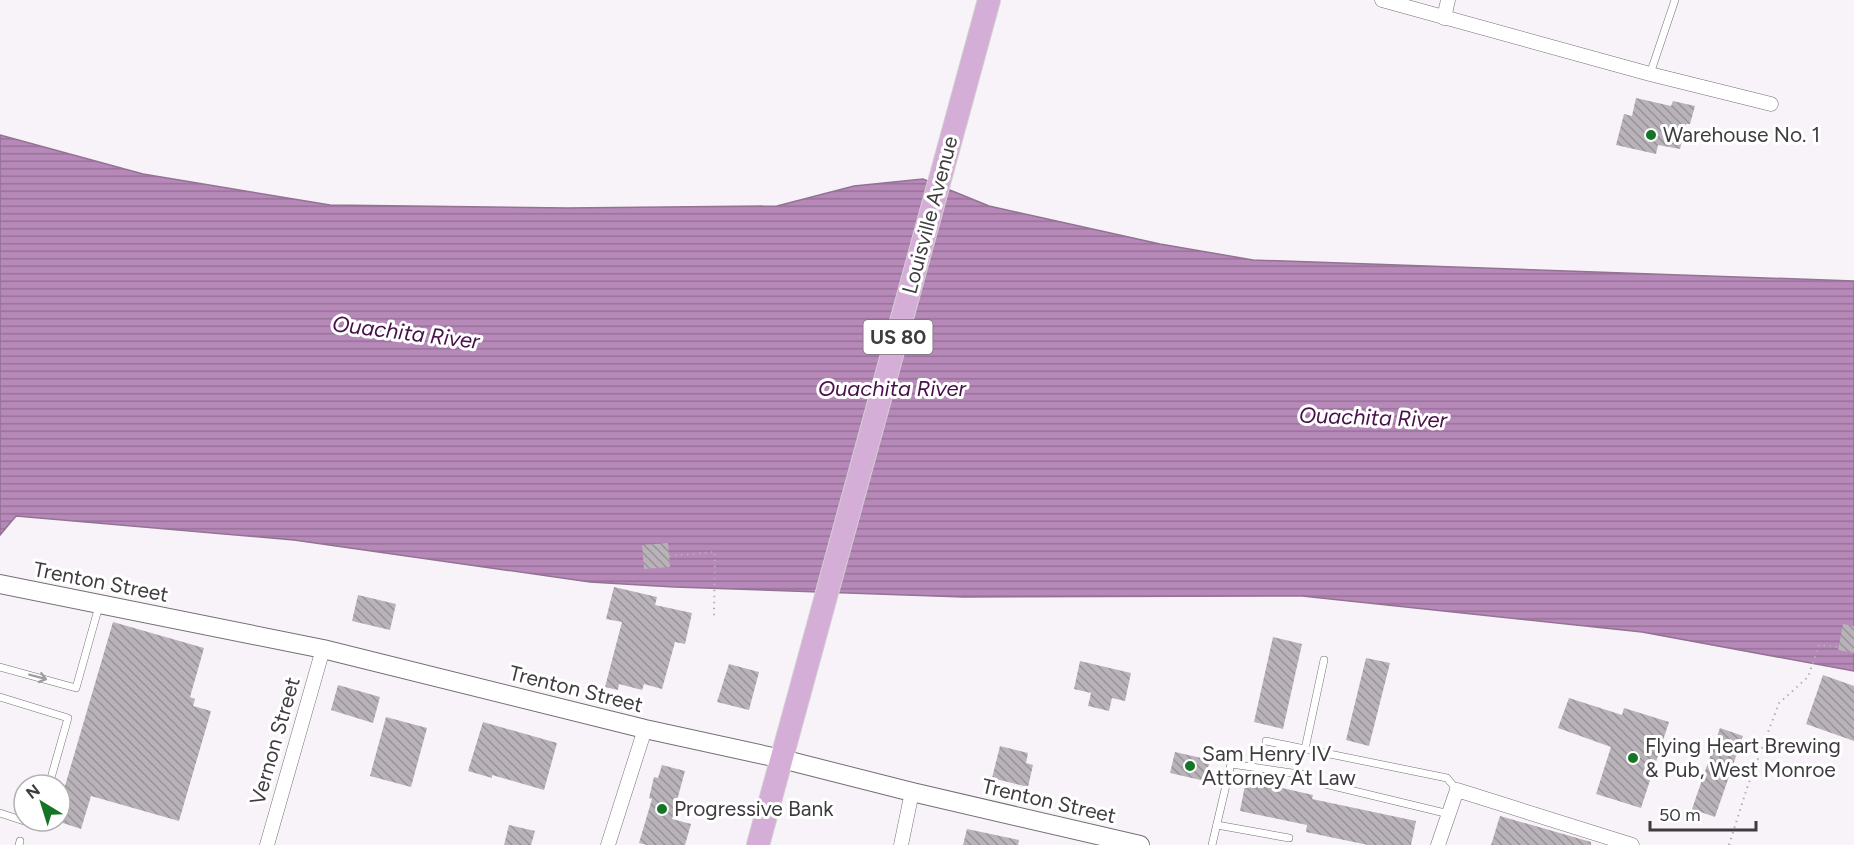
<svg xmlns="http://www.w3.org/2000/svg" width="1854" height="845" font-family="Figtree,sans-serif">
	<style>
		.water { fill: url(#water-rules); stroke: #937294; stroke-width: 1.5 }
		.building { fill: url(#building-back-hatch) }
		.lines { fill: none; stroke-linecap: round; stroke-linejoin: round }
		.service-casing { stroke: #746f74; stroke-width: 8 }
		.minor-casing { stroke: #746f74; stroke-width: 15 }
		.tertiary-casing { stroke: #746f74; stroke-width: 20 }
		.primary-casing { stroke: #d1d0d1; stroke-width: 24 }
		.path { stroke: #b2aeb2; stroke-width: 2; stroke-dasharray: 1.5 4.5; stroke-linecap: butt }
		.service { stroke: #fff; stroke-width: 7 }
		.minor { stroke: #fff; stroke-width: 14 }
		.tertiary { stroke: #fff; stroke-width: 18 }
		.primary { stroke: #d5aed7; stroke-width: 22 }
		.oneway { stroke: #9e9e9e }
		.poi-dot { fill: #157526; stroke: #fff; stroke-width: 2 }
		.labels { text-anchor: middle; stroke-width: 6; stroke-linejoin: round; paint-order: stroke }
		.shield { fill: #fff; stroke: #787678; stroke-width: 1.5 }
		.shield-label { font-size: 20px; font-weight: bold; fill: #3e3c3e }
		.poi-label { font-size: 21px; fill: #3e3c3e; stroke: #fff; text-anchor: start }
		.street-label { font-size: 21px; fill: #3e3c3e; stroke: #fff }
		.water-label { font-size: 22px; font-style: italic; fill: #480f4b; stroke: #fff }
	</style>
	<defs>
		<pattern id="water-rules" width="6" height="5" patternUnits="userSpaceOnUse" patternTransform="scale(1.5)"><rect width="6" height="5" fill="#b789b9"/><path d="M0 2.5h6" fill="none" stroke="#967198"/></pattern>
		<pattern id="building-back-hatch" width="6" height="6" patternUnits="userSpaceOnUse" patternTransform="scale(1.5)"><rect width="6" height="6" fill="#b9b3b9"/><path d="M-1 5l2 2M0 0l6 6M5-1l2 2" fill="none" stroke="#989398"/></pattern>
	</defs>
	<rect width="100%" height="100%" fill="#f8f3f8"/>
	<!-- water -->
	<polygon class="water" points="0,135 143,174 330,205 567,208 777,206 854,186 923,179 989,206 1160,244 1253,260 1854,281 1854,671 1642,632 1302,596 963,597 674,587 590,582 294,540 16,516 0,535"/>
	<!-- building -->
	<g class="building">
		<polygon points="1636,98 1671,106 1673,101 1695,106 1690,124 1686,124 1680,149 1658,145 1656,154 1616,145 1624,114 1632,116"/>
		<polygon points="668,543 670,567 644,569 642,545"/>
		<polygon points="614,587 657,597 655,605 692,613 685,644 675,642 662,689 644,684 642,690 619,684 618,690 605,687 622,622 606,619"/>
		<polygon points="358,595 396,604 390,630 352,621"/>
		<polygon points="113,622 204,648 190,697 195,699 193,706 211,711 179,821 91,796 81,829 60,822 60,803"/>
		<polygon points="1843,624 1854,626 1854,653 1838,650"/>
		<polygon points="1273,637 1302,644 1283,729 1254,722"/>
		<polygon points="1366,658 1390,663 1369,746 1346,740"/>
		<polygon points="1080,661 1131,673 1125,701 1112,698 1109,711 1088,706 1091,693 1074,689"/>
		<polygon points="729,664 759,672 749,710 717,702"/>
		<polygon points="1823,675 1854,686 1854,741 1806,724"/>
		<polygon points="338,685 380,697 373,723 331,710"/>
		<polygon points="1569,698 1622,715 1624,708 1669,722 1641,808 1596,794 1611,747 1558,728"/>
		<polygon points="386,717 427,728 411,787 370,776"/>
		<polygon points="483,722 557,743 544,790 492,775 492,778 468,771"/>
		<polygon points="1720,728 1743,736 1715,817 1692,809"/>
		<polygon points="1000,746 1028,753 1026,763 1033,765 1028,787 992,778"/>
		<polygon points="1175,752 1210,760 1205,781 1170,773"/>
		<polygon points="662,765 685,771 672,819 691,824 685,845 647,845 639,843 652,799 649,798 654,777 658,778"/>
		<polygon points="1246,780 1313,795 1312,799 1416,821 1411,845 1368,845 1306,832 1307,825 1240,811"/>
		<polygon points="1500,816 1591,842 1591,845 1491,845"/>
		<polygon points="509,825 535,831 531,845 504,845"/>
		<polygon points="967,829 1019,840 1018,845 963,845"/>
	</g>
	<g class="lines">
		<defs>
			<g id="service">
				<polyline points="1650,74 1675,0"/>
				<polyline points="0,667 76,688 99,606"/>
				<polyline points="0,697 68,718 49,785"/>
				<polyline points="1266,741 1447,778 1457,790"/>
				<polyline points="1305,749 1324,660"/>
				<polyline points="1325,784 1449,814"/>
				<polyline points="0,813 24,821"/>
				<polyline points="25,821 38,825 39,821"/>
				<polyline points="1217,825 1289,838"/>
				<polyline points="19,845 20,841"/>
				<polyline points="1212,845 1231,764 1306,775"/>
			</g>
			<g id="minor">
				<polyline points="1382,0 1650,74 1771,104"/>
				<polyline points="1444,18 1448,0"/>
				<polyline points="267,845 323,649"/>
				<polyline points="608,845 645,729"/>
				<polyline points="901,845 912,792"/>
				<polyline points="1438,845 1457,790 1632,845"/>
			</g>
			<polyline id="tertiary" points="0,584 323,649 645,729 782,759 912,792 1140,845"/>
			<polyline id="primary" points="758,845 989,0"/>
		</defs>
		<!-- service casing -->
		<use href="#service" class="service-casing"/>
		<!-- minor casing -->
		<use href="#minor" class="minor-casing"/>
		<!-- tertiary casing -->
		<use href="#tertiary" class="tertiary-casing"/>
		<!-- primary casing -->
		<use href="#primary" class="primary-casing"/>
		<!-- path -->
		<g class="path">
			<polyline points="669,556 715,552 714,616"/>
			<polyline points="1729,845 1747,788 1779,703 1808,677 1819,645 1839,647"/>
		</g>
		<!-- service -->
		<use href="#service" class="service"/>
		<!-- minor -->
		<use href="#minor" class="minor"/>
		<!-- tertiary -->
		<use href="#tertiary" class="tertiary"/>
		<!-- primary -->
		<use href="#primary" class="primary"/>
	</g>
	<!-- one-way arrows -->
	<defs><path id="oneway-shaft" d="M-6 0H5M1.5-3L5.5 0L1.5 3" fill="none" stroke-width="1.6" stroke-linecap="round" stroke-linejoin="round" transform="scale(1.5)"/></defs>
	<use class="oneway" href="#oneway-shaft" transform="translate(38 677) rotate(15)"/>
	<!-- markers -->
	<g class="poi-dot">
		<circle cx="1651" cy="135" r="6"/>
		<circle cx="1633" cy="758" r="6"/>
		<circle cx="1190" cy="766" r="6"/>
		<circle cx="662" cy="809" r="6"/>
	</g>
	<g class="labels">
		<!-- shield labels -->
		<rect class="shield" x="863.5" y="320" width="69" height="34" rx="4.5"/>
		<g class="shield-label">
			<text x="898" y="344">US 80</text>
		</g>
		<!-- poi labels -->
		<g class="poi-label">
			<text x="1663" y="142">Warehouse No. 1</text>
			<text x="1645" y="753">Flying Heart Brewing<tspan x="1645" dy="24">&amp; Pub, West Monroe</tspan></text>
			<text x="1202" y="761">Sam Henry IV<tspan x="1202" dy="24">Attorney At Law</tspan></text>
			<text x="674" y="816">Progressive Bank</text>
		</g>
		<!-- street labels -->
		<g class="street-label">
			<text transform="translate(930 215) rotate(-75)" y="7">Louisville Avenue</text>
			<text transform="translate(101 582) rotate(11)" y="7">Trenton Street</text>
			<text transform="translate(576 689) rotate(14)" y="7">Trenton Street</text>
			<text transform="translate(275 741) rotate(-74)" y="7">Vernon Street</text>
			<text transform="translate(1049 801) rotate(13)" y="7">Trenton Street</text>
		</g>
		<!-- water labels -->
		<g class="water-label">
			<text transform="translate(406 332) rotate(7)" y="8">Ouachita River</text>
			<text x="892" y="396">Ouachita River</text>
			<text transform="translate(1373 417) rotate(2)" y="8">Ouachita River</text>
		</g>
	</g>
	<!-- north arrow -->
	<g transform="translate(42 803) rotate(322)"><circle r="28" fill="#ffffff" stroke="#b2b1b2" stroke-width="1.5"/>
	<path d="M0-4.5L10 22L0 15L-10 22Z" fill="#157526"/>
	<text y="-9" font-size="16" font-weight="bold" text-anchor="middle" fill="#3e3c3e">N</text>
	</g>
	<!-- scale -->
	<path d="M1650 821v9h106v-9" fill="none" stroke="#3e3c3e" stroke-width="3"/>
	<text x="1659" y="821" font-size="18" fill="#3e3c3e" stroke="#ffffff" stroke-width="4.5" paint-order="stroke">50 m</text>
</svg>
